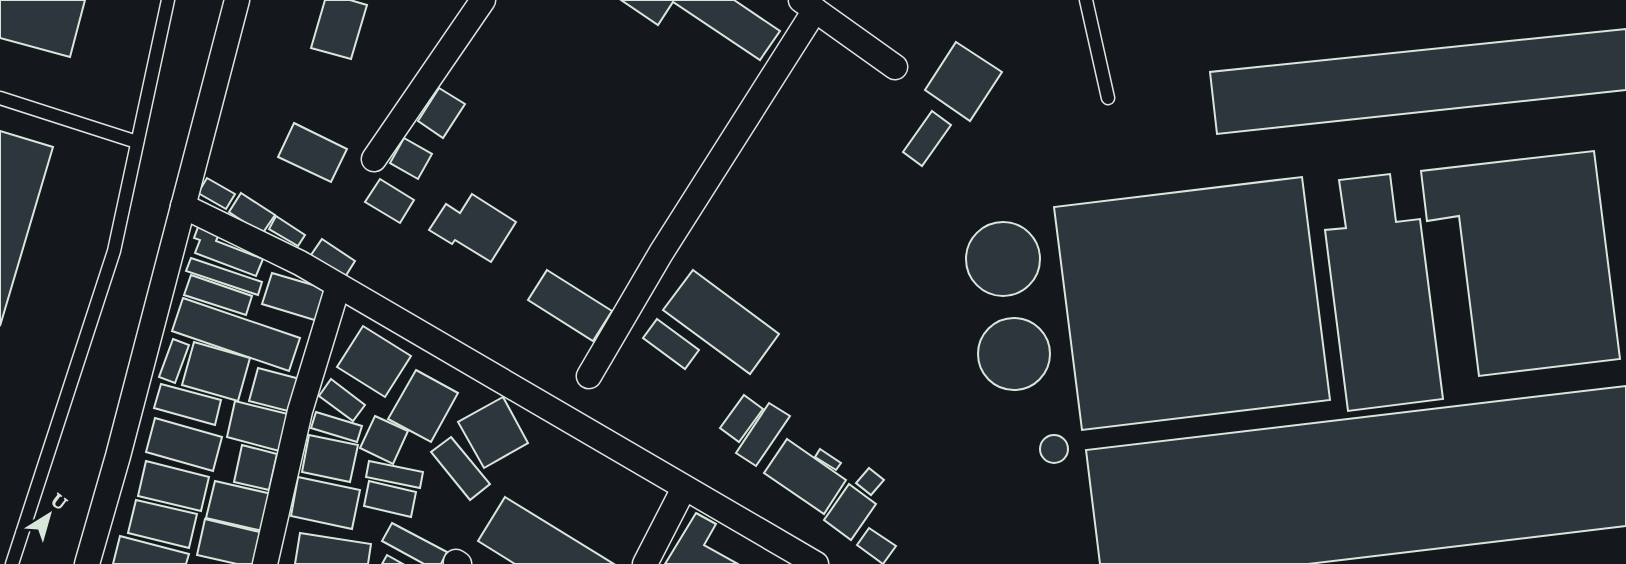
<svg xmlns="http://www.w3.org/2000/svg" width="1626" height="564" font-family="Literata,serif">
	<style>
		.building { fill: #2c363c; stroke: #d8e6dc; stroke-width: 2 }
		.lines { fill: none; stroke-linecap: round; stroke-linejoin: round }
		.service-casing { stroke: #d8e6dc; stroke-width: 15 }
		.minor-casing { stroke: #d8e6dc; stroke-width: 27 }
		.service { stroke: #14181c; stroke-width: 12 }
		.minor { stroke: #14181c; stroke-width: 24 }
	</style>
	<rect width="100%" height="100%" fill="#14181c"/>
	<!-- building -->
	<g class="building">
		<polygon points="0,0 85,0 70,57 0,38"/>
		<polygon points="325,0 350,0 367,5 351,59 311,48"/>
		<polygon points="621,0 734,0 780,31 760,60 673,2 658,25"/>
		<polygon points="1626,29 1626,90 1217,134 1210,72"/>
		<polygon points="956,42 1002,72 970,121 925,90"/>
		<polygon points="439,88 465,104 443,138 418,121"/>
		<polygon points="932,111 951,125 922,166 903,152"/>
		<polygon points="294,123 347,149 331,182 278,157"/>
		<polygon points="0,131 53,147 0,326"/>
		<polygon points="404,138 432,154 418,179 390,163"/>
		<polygon points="1594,151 1620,359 1479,376 1459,216 1427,221 1421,171"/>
		<polygon points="1390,174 1396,222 1420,219 1443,399 1348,411 1325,230 1346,228 1339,180"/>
		<polygon points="1302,177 1330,400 1082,430 1054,207"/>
		<polygon points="207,178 235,194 226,209 198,193"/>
		<polygon points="380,179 414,200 400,223 365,202"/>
		<polygon points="241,193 275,215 262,234 229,212"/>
		<polygon points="472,194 516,222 491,262 455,240 452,244 429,230 446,204 460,213"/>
		<polygon points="276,216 305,235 298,246 269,229"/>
		<polygon points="201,219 222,227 216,241 263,259 256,276 195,253 200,240 194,238"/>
		<circle cx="1003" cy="259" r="37"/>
		<polygon points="322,239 355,261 345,277 311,255"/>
		<polygon points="191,258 262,282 258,295 186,271"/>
		<polygon points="547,270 612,311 593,341 528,300"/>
		<polygon points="693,270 779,334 750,374 663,310"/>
		<polygon points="272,273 330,290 321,322 262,304"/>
		<polygon points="191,275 252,296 246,315 184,295"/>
		<polygon points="183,298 300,338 289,371 172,331"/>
		<circle cx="1014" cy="354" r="36"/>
		<polygon points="657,319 699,350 685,369 643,338"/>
		<polygon points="363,326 411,356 385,397 337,367"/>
		<polygon points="173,339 189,345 175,383 159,377"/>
		<polygon points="194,342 250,358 238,401 182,385"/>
		<polygon points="258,368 300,379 292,412 249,401"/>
		<polygon points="416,370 458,393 431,442 388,419"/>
		<polygon points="331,379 365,405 353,421 319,396"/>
		<polygon points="161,384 221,400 215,425 154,408"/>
		<polygon points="1626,386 1626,526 1308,564 1100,564 1086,450"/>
		<polygon points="744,395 763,409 739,442 720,428"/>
		<polygon points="503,397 528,443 484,468 458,422"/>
		<polygon points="235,401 292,415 283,452 227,437"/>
		<polygon points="769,403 790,416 756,466 736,453"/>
		<polygon points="316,412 362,426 357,442 311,428"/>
		<polygon points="375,416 408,431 393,464 360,448"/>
		<polygon points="155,418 222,437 213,471 146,452"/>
		<polygon points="309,435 358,445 350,482 302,472"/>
		<circle cx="1054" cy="449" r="14"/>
		<polygon points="451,437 490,484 470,500 431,452"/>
		<polygon points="787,439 846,480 824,514 764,473"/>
		<polygon points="242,445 277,454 269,490 234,482"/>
		<polygon points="820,449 841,463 836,470 815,457"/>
		<polygon points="146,461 209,477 201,511 138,496"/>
		<polygon points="369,461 423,472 420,488 366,477"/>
		<polygon points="869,468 884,480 871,495 856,483"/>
		<polygon points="298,477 360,490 352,529 291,516"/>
		<polygon points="215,481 272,494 263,531 206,518"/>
		<polygon points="369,481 416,492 411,517 364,506"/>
		<polygon points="849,484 876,504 851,540 824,520"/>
		<polygon points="505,497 614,564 515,564 478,541"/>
		<polygon points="136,500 197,514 189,548 128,533"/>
		<polygon points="696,513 716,524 704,545 738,564 665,564"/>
		<polygon points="205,519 264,533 257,564 237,564 197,555"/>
		<polygon points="392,523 447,552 441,564 424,564 382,541"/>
		<polygon points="869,528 896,546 883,564 857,545"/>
		<polygon points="300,533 371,544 368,564 295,564"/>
		<polygon points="120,536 189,554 186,564 113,564"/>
		<polygon points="387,555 403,564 382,564"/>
	</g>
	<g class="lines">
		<defs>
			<g id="service">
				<polyline points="1086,0 1108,98"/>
				<polyline points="0,98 137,142"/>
				<polyline points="12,564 114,251 168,0"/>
			</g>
			<g id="minor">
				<polyline points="801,0 895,67"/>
				<polyline points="374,159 483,0"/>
				<polyline points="183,206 300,263 816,564"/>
				<polyline points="589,376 661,253 815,10"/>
				<polyline points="456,562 459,564"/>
				<polyline points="87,564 118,456 237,0"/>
				<polyline points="265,564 300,411 338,286"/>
				<polyline points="645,564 684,488"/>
			</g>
		</defs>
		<!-- service casing -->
		<use href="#service" class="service-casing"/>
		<!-- minor casing -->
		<use href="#minor" class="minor-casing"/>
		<!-- service -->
		<use href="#service" class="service"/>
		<!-- minor -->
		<use href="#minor" class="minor"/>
	</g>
	<!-- north arrow -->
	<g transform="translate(49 515) rotate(37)" stroke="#14181c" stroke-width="5" paint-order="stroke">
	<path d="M0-5L12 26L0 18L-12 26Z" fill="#d8e6dc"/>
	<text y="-10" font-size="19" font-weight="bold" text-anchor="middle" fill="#d8e6dc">U</text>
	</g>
</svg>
